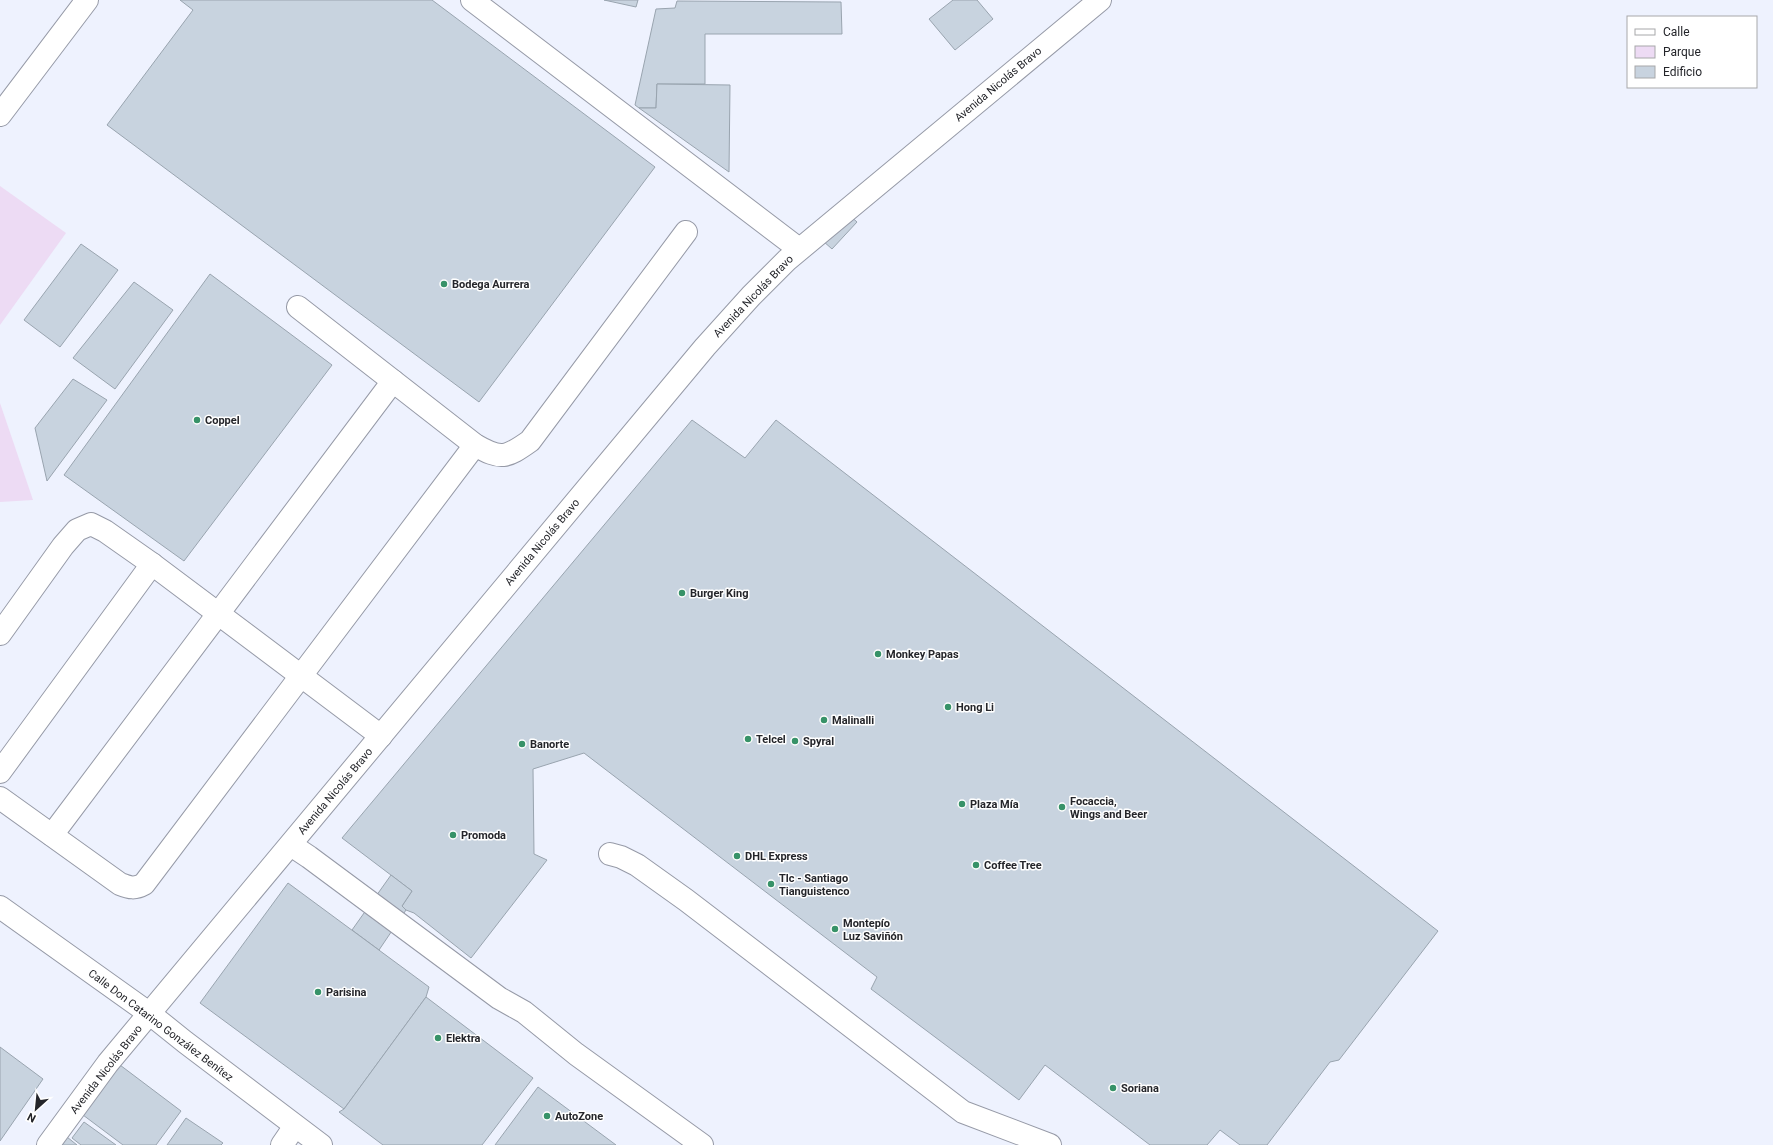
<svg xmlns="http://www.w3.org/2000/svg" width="1773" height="1145" font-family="Roboto,sans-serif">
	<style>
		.green { fill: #eddbf4 }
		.building { fill: #c8d3df; stroke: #99a4af }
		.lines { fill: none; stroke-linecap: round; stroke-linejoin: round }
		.minor-casing { stroke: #969aa7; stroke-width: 24 }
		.major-casing { stroke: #969aa7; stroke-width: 24 }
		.minor { stroke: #fff; stroke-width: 22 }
		.major { stroke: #fff; stroke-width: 22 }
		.poi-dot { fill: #379268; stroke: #fff; stroke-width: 1.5 }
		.labels { text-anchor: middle; stroke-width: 3; stroke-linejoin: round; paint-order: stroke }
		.street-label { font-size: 11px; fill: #24252a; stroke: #fff }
		.poi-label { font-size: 11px; font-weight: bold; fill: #24252a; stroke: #fff; text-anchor: start }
	</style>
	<rect width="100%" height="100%" fill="#eef2fe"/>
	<!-- green -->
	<g class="green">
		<polygon points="0,186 66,233 0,325"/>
		<polygon points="0,403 33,500 0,502"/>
	</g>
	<!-- building -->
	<g class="building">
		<polygon points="180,0 432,0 655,167 479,402 107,125 193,10"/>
		<polygon points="604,0 638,0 636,7"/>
		<polygon points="953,0 977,0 993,19 955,50 929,19"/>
		<polygon points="677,1 841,2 842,34 705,34 705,84 657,84 656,108 639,108 635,105 656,9 675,8"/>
		<polygon points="657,84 730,85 729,172 639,108 656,108"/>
		<polygon points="848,214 857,222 832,249 823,241"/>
		<polygon points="81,244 118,270 60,347 24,320"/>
		<polygon points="210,274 332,365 184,561 64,475"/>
		<polygon points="134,282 173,310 115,389 73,358"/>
		<polygon points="73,379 107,400 47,481 35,428"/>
		<polygon points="692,420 745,458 776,420 1438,931 1339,1060 1330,1062 1267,1145 1240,1145 1220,1130 1207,1145 1150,1145 1045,1065 1019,1100 871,989 877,977 584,753 533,769 534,854 547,860 471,958 414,913 406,910 402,906 412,891 342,838"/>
		<polygon points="391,875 412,891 402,906 406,910 379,950 352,930"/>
		<polygon points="288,883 429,987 426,997 344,1109 200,1003"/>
		<polygon points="426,997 533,1078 482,1145 383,1145 339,1112 344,1109"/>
		<polygon points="0,1047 43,1079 0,1141"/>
		<polygon points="116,1062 181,1111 156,1145 123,1145 79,1112"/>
		<polygon points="538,1087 616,1145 495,1145"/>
		<polygon points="186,1118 223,1143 221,1145 167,1145"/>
		<polygon points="84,1122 116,1145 81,1145 72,1138"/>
		<polygon points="67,1137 77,1145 61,1145"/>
	</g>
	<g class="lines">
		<defs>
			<g id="minor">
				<polyline points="472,0 799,249"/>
				<polyline points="0,115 87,0"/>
				<path d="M 298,307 L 475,445 C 501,460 506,458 530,441 L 686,232"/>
				<polyline points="0,634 63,546 77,530 91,524 105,531 152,564 381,736"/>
				<polyline points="0,772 152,564"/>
				<path d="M 0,798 L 120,884 C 130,888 135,889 144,884 L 475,445"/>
				<polyline points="52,835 393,381"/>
				<polyline points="291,845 309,857 499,998 524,1012 576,1054 702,1145"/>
				<polyline points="610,854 621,857 637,865 686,900 963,1112 1050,1145"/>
				<polyline points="48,1145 108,1063 705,347 751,296 787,260 1100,0"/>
				<polyline points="282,1145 295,1126"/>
			</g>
			<polyline id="major" points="0,907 150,1014 185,1042 321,1145"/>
		</defs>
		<!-- minor casing -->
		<use href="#minor" class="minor-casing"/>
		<!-- major casing -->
		<use href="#major" class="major-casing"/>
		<!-- minor -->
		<use href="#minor" class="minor"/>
		<!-- major -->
		<use href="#major" class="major"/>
	</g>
	<!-- markers -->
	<g class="poi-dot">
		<circle cx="444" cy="284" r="4"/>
		<circle cx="197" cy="420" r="4"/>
		<circle cx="682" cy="593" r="4"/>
		<circle cx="878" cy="654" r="4"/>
		<circle cx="948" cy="707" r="4"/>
		<circle cx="824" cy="720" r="4"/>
		<circle cx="748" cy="739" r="4"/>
		<circle cx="795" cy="741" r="4"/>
		<circle cx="522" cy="744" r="4"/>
		<circle cx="962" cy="804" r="4"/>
		<circle cx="1062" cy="807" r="4"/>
		<circle cx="453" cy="835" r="4"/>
		<circle cx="737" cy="856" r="4"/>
		<circle cx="976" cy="865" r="4"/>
		<circle cx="771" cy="884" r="4"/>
		<circle cx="835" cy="929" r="4"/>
		<circle cx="318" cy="992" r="4"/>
		<circle cx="438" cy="1038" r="4"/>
		<circle cx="1113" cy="1088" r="4"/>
		<circle cx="547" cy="1116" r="4"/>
	</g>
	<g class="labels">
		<!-- street labels -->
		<g class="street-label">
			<text transform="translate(998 84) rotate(-40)" y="4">Avenida Nicolás Bravo</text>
			<text transform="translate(753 296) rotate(-46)" y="4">Avenida Nicolás Bravo</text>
			<text transform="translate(542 542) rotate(-50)" y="4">Avenida Nicolás Bravo</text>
			<text transform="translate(335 791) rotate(-50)" y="4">Avenida Nicolás Bravo</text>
			<text transform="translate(161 1025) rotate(37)" y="4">Calle Don Catarino González Benítez</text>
			<text transform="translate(106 1069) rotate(-52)" y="4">Avenida Nicolás Bravo</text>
		</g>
		<!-- poi labels -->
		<g class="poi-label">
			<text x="452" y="288">Bodega Aurrera</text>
			<text x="205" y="424">Coppel</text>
			<text x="690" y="597">Burger King</text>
			<text x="886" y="658">Monkey Papas</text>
			<text x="956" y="711">Hong Li</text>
			<text x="832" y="724">Malinalli</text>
			<text x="756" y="743">Telcel</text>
			<text x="803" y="745">Spyral</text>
			<text x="530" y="748">Banorte</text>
			<text x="1070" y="805">Focaccia,<tspan x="1070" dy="13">Wings and Beer</tspan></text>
			<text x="970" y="808">Plaza Mía</text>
			<text x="461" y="839">Promoda</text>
			<text x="745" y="860">DHL Express</text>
			<text x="984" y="869">Coffee Tree</text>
			<text x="779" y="882">Tlc - Santiago<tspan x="779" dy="13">Tianguistenco</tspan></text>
			<text x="843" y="927">Montepío<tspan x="843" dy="13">Luz Saviñón</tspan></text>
			<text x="326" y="996">Parisina</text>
			<text x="446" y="1042">Elektra</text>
			<text x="1121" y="1092">Soriana</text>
			<text x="555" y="1120">AutoZone</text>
		</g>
	</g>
	<!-- legend -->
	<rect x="1627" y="16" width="130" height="72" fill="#ffffff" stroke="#a7a8aa"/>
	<rect x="1635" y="29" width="20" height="6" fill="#ffffff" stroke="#a7a8aa"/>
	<text x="1663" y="36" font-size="12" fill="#24252a">Calle</text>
	<rect x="1635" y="46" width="20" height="12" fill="#eddbf4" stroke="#a7a8aa"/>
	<text x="1663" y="56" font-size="12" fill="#24252a">Parque</text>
	<rect x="1635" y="66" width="20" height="12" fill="#c8d3df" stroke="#a7a8aa"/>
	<text x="1663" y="76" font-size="12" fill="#24252a">Edificio</text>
	<!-- north arrow -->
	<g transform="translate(36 1109) rotate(207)" stroke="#ffffff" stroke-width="3" paint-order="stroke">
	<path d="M0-3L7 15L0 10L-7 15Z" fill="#24252a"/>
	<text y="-6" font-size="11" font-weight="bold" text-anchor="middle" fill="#24252a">N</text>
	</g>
</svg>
